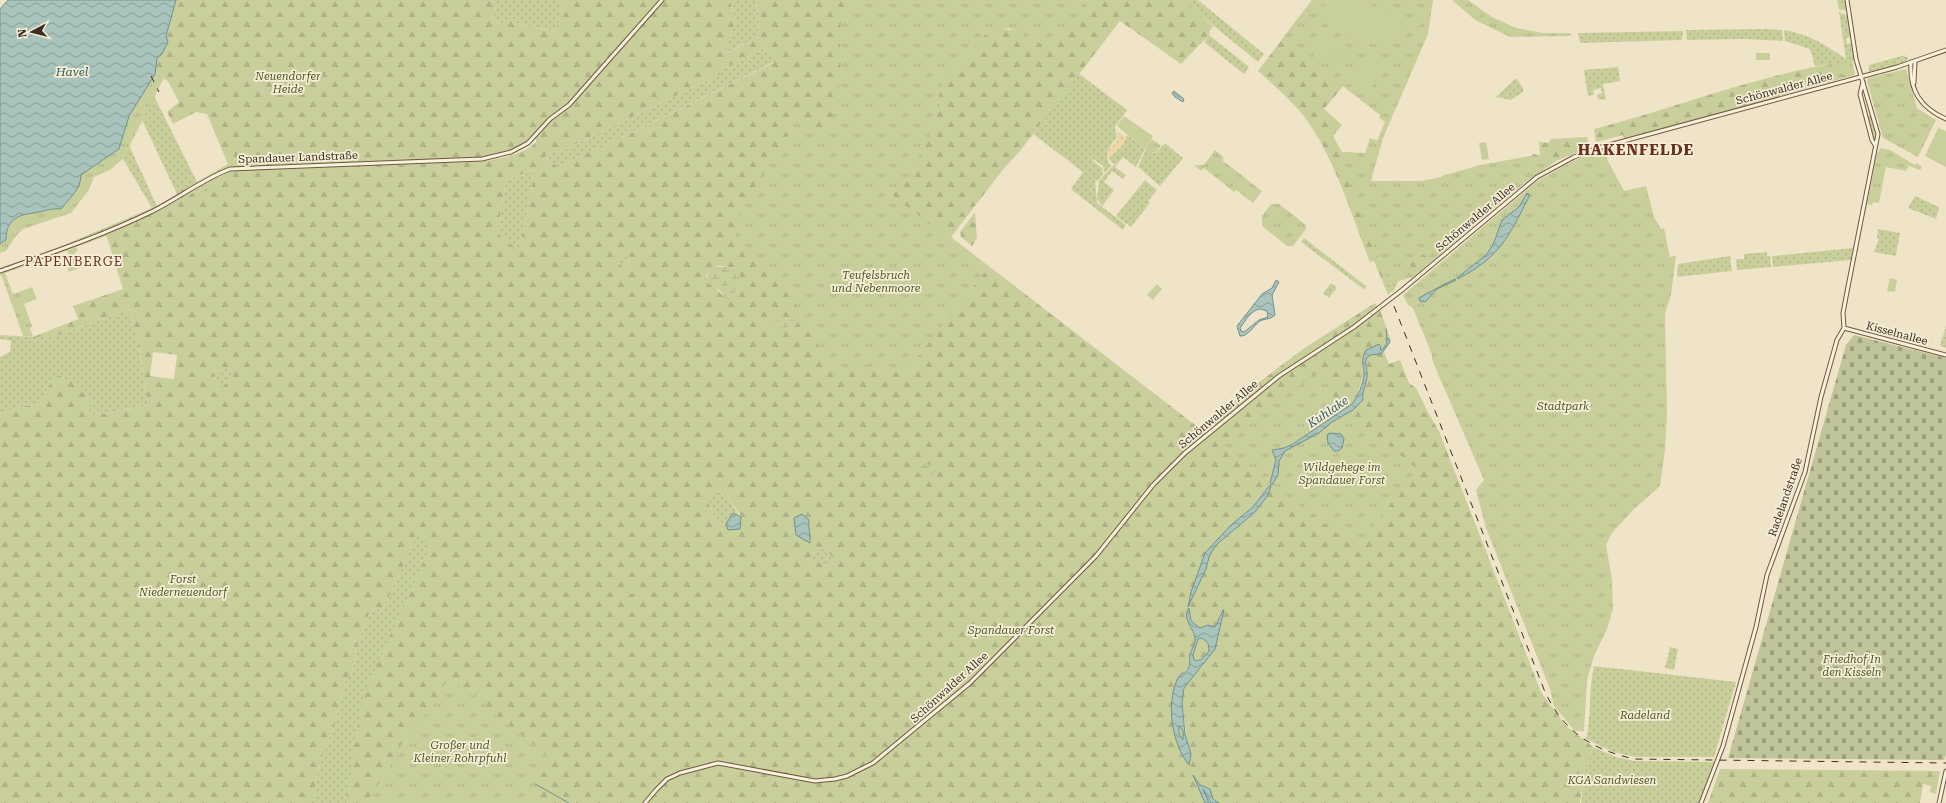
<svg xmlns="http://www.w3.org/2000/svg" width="1946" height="803" font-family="'Roboto Serif',serif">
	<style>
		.grass { fill: url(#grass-dots) }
		.forest { fill: url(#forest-firs); fill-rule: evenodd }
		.wetland { fill: url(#wetland-marsh) }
		.sand { fill: url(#sand-dots) }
		.cemetery { fill: url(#cemetery-stones) }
		.park { fill: url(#park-tufts) }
		.pitch { fill: #c9cf9b }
		.water { fill: url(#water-waves); stroke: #6f938a; fill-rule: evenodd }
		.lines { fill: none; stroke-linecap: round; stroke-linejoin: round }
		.stream { stroke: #6f938a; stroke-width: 1 }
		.secondary-casing { stroke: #6f573f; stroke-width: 5 }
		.secondary { stroke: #faf1dc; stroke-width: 3 }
		.rail { stroke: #3d2e20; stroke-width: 1; stroke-dasharray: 7 7; stroke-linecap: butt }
		.labels { text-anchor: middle; stroke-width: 3.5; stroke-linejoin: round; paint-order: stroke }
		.park-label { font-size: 11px; font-style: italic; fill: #4d5a26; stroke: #f7eed8 }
		.street-label { font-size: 11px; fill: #3d2e20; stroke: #f7eed8 }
		.water-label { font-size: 12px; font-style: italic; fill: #2f5d5a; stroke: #f7eed8 }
		.quarter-label { font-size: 13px; letter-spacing: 1px; fill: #6b2e1e; stroke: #f7eed8 }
		.district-label { font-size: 15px; font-weight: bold; letter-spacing: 1px; fill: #6b2e1e; stroke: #f7eed8 }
	</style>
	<defs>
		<pattern id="grass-dots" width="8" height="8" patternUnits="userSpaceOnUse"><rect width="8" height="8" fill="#c9cf9b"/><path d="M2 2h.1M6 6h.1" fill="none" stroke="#aeb285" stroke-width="1.8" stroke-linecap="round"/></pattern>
		<pattern id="forest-firs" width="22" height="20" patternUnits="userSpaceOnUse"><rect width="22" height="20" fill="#c9cf9b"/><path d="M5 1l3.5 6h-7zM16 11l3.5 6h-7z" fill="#aeb285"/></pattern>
		<pattern id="wetland-marsh" width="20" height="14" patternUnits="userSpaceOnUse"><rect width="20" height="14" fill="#c9cf9b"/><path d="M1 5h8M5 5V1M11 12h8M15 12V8" fill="none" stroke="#aeb285"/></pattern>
		<pattern id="sand-dots" width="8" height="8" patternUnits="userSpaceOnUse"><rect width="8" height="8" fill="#ecd9a5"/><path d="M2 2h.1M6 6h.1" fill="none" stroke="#cbbb8e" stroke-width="1.8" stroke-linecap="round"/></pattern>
		<pattern id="cemetery-stones" width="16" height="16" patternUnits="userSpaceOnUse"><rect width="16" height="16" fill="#bfc49a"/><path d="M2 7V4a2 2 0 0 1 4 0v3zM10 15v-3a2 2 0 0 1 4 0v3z" fill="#9ca07d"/></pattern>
		<pattern id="park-tufts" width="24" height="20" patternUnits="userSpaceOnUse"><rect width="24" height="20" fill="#c9cf9b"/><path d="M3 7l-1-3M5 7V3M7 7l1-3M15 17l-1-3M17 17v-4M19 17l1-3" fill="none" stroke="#aeb285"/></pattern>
		<pattern id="water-waves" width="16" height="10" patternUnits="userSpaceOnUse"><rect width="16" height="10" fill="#a9c4bc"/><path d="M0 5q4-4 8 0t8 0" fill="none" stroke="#8ba098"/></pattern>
	</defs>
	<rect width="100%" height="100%" fill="#f0e4c8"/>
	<!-- grass -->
	<g class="grass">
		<polygon points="492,0 562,0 557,32 511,22 500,24 491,19 496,9"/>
		<polygon points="730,0 755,0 759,17 758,37 724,54 735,21"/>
		<polygon points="1190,0 1198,0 1264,54 1258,62 1187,4"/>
		<polygon points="1837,0 1846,0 1847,11 1839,9"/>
		<path d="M 1839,12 L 1848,16 L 1851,37 L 1846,38 L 1847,44 L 1852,43 L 1855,59 L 1852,62 L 1815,66 L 1810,49 L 1785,41 L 1784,30 C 1808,34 1827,45 1846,59 Z"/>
		<polygon points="1766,29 1782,30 1783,41 1744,39 1687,40 1686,30"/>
		<polygon points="1683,31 1682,40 1580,43 1578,33"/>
		<polygon points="1209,35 1249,67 1244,74 1204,42"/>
		<polygon points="766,47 776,61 625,136 615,139 558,167 545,157 549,150 557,153 719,75 725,61 731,66"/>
		<polygon points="1905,55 1905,57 1908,57 1907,61 1904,63 1869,72 1869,65"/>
		<polygon points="1618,67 1620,81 1603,84 1606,100 1598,99 1597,95 1602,93 1601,88 1593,90 1594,95 1588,96 1584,70"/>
		<path d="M 1078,73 L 1127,110 L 1115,127 L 1117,137 C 1110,146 1103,155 1111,166 L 1104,173 L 1103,166 L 1093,159 L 1092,160 L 1102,168 L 1103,174 L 1097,181 L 1083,173 L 1095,180 L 1097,203 L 1126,225 L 1123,230 L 1071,189 L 1083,172 L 1033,134 Z"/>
		<polygon points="1516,78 1523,88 1523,92 1511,100 1496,97"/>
		<polygon points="154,96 197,182 228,164 231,171 220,175 208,193 203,194 198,190 156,212 106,234 106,236 0,275 0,268 59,247 152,208 123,159 129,145 157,206 177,194 142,120"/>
		<polygon points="1871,115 1876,138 1873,138 1867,116"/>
		<polygon points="1127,135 1145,149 1136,167 1123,157 1115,167 1126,175 1123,179 1112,171 1104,182 1114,190 1102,206 1097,199 1099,180 1115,164 1112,163 1109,158 1125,141"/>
		<polygon points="1165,143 1183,158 1160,186 1138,167 1146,149 1152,153 1156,153"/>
		<polygon points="535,169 519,252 497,233 506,181"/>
		<polygon points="1145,180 1157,190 1148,201 1150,203 1131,227 1116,216"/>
		<polygon points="1915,196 1939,207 1936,219 1908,208"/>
		<polygon points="1878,229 1900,233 1896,256 1874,252 1879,238 1877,238 1877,234 1879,234 1878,233"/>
		<polygon points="1304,238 1366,286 1365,290 1301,242"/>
		<polygon points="1853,248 1851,260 1773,267 1772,256"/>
		<polygon points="1767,252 1767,256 1770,256 1771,267 1737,270 1736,259 1744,259 1744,254"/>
		<polygon points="625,253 631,259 624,268 618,263"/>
		<polygon points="1730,256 1732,271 1677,277 1678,264"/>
		<polygon points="1331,283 1337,288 1329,298 1323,293"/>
		<polygon points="129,309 138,340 148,405 104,414 88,415 50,383 40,404 19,407 0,414 0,357 10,352 11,341 0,339 0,335 33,337 56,336"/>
		<polygon points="1946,326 1946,348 1940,346"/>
		<polygon points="226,368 229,368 232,372 232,379 222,388 218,386 213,370 220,371"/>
		<path d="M 724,490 L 739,516 L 733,514 L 727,524 L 728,530 L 717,520 L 708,503 C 711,494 714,491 724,490 Z"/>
		<polygon points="417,534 431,544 346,803 316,803 316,779 322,757 333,730 347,676 351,676 356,657 355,651 371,608 383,609"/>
		<polygon points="818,546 829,553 835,561 828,567 818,562 809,563"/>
		<polygon points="1670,647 1678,649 1674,670 1665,668"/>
		<path d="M 1594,666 L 1736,682 L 1714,757 L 1635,757 L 1613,752 L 1586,739 C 1592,715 1588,690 1594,666 Z"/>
		<polygon points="1593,747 1616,757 1634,761 1718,762 1701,803 1581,803 1585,771"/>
	</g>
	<!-- forest -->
	<g class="forest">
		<path d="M 176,0 L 492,0 L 496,9 L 491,19 L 500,24 L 511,22 L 556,32 L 562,0 L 730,0 L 735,21 L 725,54 L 758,37 L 759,17 L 755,0 L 900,0 L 875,225 L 924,105 L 966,26 L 1014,30 L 1039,0 L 1190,0 L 1188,4 L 1213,26 L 1209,32 L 1210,34 L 1181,64 L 1120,21 L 1020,151 L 1005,167 L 951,237 L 1199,428 L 1303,349 L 1375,303 L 1381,312 L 1391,341 L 1384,352 L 1389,364 L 1400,360 L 1409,383 L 1416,388 L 1429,414 L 1439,431 L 1541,692 L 1566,726 L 1593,747 L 1585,771 L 1580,803 L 1219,803 L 1213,799 L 1210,789 L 1200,785 L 1196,778 L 1194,776 L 1205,803 L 346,803 L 359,720 L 367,686 L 431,545 L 417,535 L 383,609 L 371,608 L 355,651 L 356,657 L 351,676 L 347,677 L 333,730 L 322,757 L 316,779 L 316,803 L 0,803 L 0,414 L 19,407 L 40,404 L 50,383 L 58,375 L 85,389 L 91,403 L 89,415 L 104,414 L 148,405 L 138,340 L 129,309 L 56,336 L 33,337 L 78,319 L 73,306 L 123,289 L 106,234 L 156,212 L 198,190 L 203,194 L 208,193 L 207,183 L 231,171 L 486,161 C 502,158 525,154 536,142 L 536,135 L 519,148 L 494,157 L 230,169 L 207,114 L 196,112 L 173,124 L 167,112 L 179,102 L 168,81 L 155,74 L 157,57 L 166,36 ZM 766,47 L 775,62 L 625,136 L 615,139 L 558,167 L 545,157 L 549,150 L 557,153 L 719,75 L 725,61 L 731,66 ZM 534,169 L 535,169 L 519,251 L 497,233 L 506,181 ZM 625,254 L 631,259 L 624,268 L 618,263 ZM 719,266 L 736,268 L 723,296 L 706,277 C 709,270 711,267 719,266 ZM 790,318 L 794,327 L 778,328 L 778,320 ZM 1387,343 L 1382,354 L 1370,355 L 1366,359 L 1367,372 L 1362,396 L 1363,400 L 1352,411 L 1332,422 L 1332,417 L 1352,404 L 1356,398 L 1364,375 L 1362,368 L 1367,349 L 1379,344 L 1381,347 L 1380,350 L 1382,350 ZM 153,352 L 177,355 L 174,379 L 150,376 ZM 226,368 L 229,368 L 232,372 L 232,379 L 222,387 L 218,386 L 213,370 L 220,371 ZM 1212,422 L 1216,425 L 1206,433 L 1202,429 ZM 1270,485 L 1270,491 L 1268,495 L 1255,511 L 1216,545 L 1209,557 L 1206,569 L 1190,603 L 1191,592 L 1205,553 L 1231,525 L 1253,507 ZM 724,490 L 741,517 L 740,529 L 729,530 L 717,520 L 708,503 C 711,494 714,491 724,490 ZM 818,546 L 829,553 L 835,561 L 828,567 L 818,562 L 809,563 ZM 1222,610 L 1224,611 L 1218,628 L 1216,644 L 1184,688 L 1182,703 L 1190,761 L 1173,728 L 1180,675 L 1189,667 L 1190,655 L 1195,640 L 1195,634 L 1190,626 L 1190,614 C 1191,620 1193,628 1201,628 C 1204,628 1206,625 1210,625 L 1215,627 Z"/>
		<path d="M 1312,0 L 1345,84 L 1324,109 L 1342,125 L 1333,136 L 1342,152 L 1352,152 L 1371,181 L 1422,181 L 1442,177 L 1442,176 L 1481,165 L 1532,156 L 1533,154 L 1540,155 L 1539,142 L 1548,143 L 1551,139 L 1587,137 L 1590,148 L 1558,160 L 1529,179 L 1413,277 L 1398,281 L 1394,290 L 1388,295 L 1374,261 L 1370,262 C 1351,214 1336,161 1306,119 C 1292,101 1275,86 1258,71 Z"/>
		<path d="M 1852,61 L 1855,75 L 1624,139 L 1623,135 L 1596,142 L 1594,129 C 1680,107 1763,72 1852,61 Z"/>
		<polygon points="975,212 977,238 972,246 961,237 960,232"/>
		<path d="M 1202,638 L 1208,643 L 1209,651 C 1206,655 1200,663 1194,661 L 1193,655 L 1198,639 Z"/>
		<polygon points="1720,769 1940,771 1936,794 1930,792 1931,786 1923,784 1920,803 1708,803"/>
	</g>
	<!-- wetland -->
	<g class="wetland">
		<path d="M 713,267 L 728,267 L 740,269 L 740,277 L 731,301 C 724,300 723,294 719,290 C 715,286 710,286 706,281 L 709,270 Z"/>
		<polygon points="790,318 797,322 797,324 794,327 778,328 771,326 771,324 778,320"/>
		<polygon points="925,463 937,469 932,476 918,472 917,469"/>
		<polygon points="626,583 633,589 633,594 627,593 625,588"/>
		<polygon points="1180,725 1184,735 1182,741 1178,729"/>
	</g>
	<!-- sand -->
	<path class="sand" d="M 1118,132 L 1126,137 C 1125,147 1116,152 1109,158 L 1108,152 L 1118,137 Z"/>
	<!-- cemetery -->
	<polygon class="cemetery" points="1854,335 1946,358 1946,754 1944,760 1728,758 1846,345"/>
	<!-- park -->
	<g class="park">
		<polygon points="861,0 1088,0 1054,50 1009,28 995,30 984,36 943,83 939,96 939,108 933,132 908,176 889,193 988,268 909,368 876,369 866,366 834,375 820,349 808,321 773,274 741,245 733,230 746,202 796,121 827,144 826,135 838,100 841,55 839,36 841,21 847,11"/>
		<polygon points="1312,0 1433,0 1428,34 1383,138 1371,181 1422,181 1442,177 1442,176 1481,165 1525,157 1532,156 1551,159 1551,165 1529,179 1432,260 1419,252 1410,263 1413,277 1398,281 1392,292 1339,157 1342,152 1365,153 1370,138 1377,141 1385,122 1379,118 1380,115 1282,39"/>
		<polygon points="1452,0 1468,0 1492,17 1516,28 1543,33 1571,33 1571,36 1510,37 1475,20"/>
		<polygon points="1852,62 1854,72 1829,79 1826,65"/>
		<polygon points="1906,69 1917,108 1936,120 1918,157 1883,138 1867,81 1868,78"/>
		<path d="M 155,74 L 164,78 L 123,159 L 110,170 L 94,177 L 89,190 L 71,213 L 23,229 L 15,237 L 6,251 L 0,253 L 0,244 L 6,240 C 6,216 21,215 39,212 C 47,210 54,208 61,209 L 81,175 L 119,149 L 129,116 Z"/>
		<polygon points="1152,139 1161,146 1156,152 1150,153 1145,148"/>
		<polygon points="1608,148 1610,153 1606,155 1609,163 1624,191 1646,186 1654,217 1661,229 1664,228 1670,257 1676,256 1671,295 1665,313 1667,415 1665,450 1660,486 1633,510 1612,533 1606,545 1612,579 1613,609 1607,629 1594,656 1587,680 1584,731 1575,731 1554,706 1550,689 1486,528 1476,490 1484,480 1432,360 1432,355 1413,308 1408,305 1403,295 1537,181 1577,159"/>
		<polygon points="1881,148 1890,150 1915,165 1917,163 1922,167 1920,170 1909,166 1906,171 1886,167 1879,203 1873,202 1872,205 1867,204 1877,153"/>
		<polygon points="1215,150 1224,158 1222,160 1262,191 1253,203 1236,190 1234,192 1204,168 1201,171 1194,165 1204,165"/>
		<polygon points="1271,204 1279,204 1306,225 1306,229 1293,246 1287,246 1262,226 1262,216"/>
		<polygon points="76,247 78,251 75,252 80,268 69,272 66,263 71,261 67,250"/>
		<polygon points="5,273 13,294 32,287 37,299 24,304 32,326 30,328 33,337 23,336 1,274"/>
		<polygon points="1326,367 1330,412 1337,422 1349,413 1417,469 1357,548 1272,485 1223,446 1263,411"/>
		<polygon points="448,677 472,696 479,691 485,697 487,708 550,757 534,779 540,803 364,803 370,797 393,762 400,746 437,699"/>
	</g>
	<!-- pitch -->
	<g class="pitch">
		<path d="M 1328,0 C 1336,0 1345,0 1353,0 C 1363,2 1388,10 1396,17 C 1408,27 1399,48 1383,46 C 1369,44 1345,33 1331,28 C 1321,21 1320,9 1328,0 Z"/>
		<polygon points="1473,7 1481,14 1477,19 1469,12"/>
		<polygon points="1415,16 1421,18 1417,31 1410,29"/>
		<polygon points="1323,35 1347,46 1342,59 1330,54 1326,64 1313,59"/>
		<polygon points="1368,53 1386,67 1365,96 1347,82"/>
		<rect x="1756" y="53" width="14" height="7"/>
		<polygon points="1124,116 1153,136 1145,149 1117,126"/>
		<polygon points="1938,128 1946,131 1946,167 1925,156"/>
		<polygon points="1486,142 1489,159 1482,160 1479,143"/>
		<polygon points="1890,278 1897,280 1895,292 1887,291"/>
		<polygon points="1157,284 1162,289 1153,300 1147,295"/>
	</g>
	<!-- water -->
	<g class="water">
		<path d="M 8,0 L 176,0 L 166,36 L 168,42 L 162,54 L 157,58 L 155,74 L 129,116 L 119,149 L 81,175 C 81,190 69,198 61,209 C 54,208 47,210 39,212 C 21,215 6,216 6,240 L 0,244 L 0,9 Z"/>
		<polygon points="1174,91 1184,99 1183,102 1175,97 1172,93"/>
		<path d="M 1527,193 L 1530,195 C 1508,237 1502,255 1458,279 L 1457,278 L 1486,255 L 1493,245 L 1502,220 L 1519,207 Z"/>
		<path d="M 1455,279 L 1456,280 L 1437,289 L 1425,302 L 1420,301 L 1419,298 C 1431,291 1443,285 1455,279 Z"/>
		<path d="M 1276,280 L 1279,282 L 1272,295 L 1275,315 C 1270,320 1266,318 1260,321 C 1254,325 1248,337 1240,336 L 1237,326 L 1262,294 L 1272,288 ZM 1260,309 L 1267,311 L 1268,317 L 1259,320 L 1244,332 L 1241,331 L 1240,328 C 1246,320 1251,310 1260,309 Z"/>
		<path d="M 1388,338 L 1390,342 L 1381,354 L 1370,355 L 1366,359 C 1365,365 1367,368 1367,373 C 1368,382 1361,391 1363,400 L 1353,410 L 1332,422 L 1319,433 L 1285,451 L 1279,461 L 1278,475 L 1272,485 L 1270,483 L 1276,460 L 1272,450 L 1284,448 L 1293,444 L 1352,404 C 1358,397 1363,384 1364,375 C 1364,364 1360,362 1366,350 L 1379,344 L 1381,347 L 1380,350 L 1382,350 L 1387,343 L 1386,339 Z"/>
		<polygon points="1330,433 1341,434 1344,439 1342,448 1338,451 1334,451 1328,443 1327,435"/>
		<polygon points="1270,485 1271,486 1268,495 1255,512 1216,545 1209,557 1206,569 1188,607 1191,592 1205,553 1231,525 1253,507"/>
		<polygon points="733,513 741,517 740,529 728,530 726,524"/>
		<path d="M 802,514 L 809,520 C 808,529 811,535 810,543 L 796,535 L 794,518 Z"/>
		<path d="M 1189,608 L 1191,621 L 1200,628 L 1208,625 L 1215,627 L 1223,610 L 1224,610 L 1215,649 L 1184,688 L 1182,703 L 1185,734 L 1191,754 L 1189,765 C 1172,744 1166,705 1177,680 C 1179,674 1185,673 1188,669 C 1191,664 1189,659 1190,654 C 1192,649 1195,644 1195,639 C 1195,629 1181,619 1189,608 ZM 1202,638 L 1208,643 L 1209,651 C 1206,655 1200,663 1194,660 L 1193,655 L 1198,639 ZM 1179,725 L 1183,731 L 1183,740 L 1179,734 Z"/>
		<polygon points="1193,775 1200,785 1210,789 1213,799 1219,803 1211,803 1203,789 1209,803 1205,803"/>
	</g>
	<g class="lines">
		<!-- stream -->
		<g class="stream">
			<polyline points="1386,329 1387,339"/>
			<polyline points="535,784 569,803"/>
		</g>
		<defs>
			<g id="secondary">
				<path d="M 1911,62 C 1909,91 1921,108 1946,119"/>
				<polyline points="1863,82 1860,94 1872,140 1875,145"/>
				<polyline points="1914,83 1915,61"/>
				<path d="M 0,271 C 51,253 104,235 153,211 C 179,198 203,179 230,169 L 482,159 L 511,152 L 528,143 L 550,119 L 569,105 L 662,0"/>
				<polyline points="1844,328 1946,355"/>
				<polyline points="645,803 656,790 667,779 680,773 718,763 815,781 835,779 847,776 873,763 970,683 1096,556 1153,485 1185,453 1279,376 1354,327 1402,290 1537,177 1574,157 1598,148 1897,67 1946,50"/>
				<polyline points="1701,803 1723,746 1756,627 1767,575 1805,472 1821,397 1837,340 1844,328 1843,313 1846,297 1878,134 1856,59 1847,0"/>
				<polyline points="1939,803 1946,771"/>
			</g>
		</defs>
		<!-- secondary casing -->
		<use href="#secondary" class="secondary-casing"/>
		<!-- secondary -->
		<use href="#secondary" class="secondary"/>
		<!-- rail -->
		<g class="rail">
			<polyline points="151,76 159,92"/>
			<path d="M 1394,306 L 1545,692 C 1564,732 1591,749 1634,759 L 1946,763"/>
		</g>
	</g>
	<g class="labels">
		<!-- park labels -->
		<g class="park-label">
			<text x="288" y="80">Neuendorfer<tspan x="288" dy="13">Heide</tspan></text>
			<text x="876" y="279">Teufelsbruch<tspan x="876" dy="13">und Nebenmoore</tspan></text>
			<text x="1563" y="410">Stadtpark</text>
			<text x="1342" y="471">Wildgehege im<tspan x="1342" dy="13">Spandauer Forst</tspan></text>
			<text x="183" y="583">Forst<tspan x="183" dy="13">Niederneuendorf</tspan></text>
			<text x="1011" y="634">Spandauer Forst</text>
			<text x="1852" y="663">Friedhof In<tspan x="1852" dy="13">den Kisseln</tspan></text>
			<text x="1645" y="719">Radeland</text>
			<text x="460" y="749">Großer und<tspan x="460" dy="13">Kleiner Rohrpfuhl</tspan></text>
			<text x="1612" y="784">KGA Sandwiesen</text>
		</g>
		<!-- street labels -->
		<g class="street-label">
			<text transform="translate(1784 88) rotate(-15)" y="4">Schönwalder Allee</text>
			<text transform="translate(298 157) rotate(-2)" y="4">Spandauer Landstraße</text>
			<text transform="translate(1475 217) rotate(-40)" y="4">Schönwalder Allee</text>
			<text transform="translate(1897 333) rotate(15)" y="4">Kisselnallee</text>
			<text transform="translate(1218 414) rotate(-40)" y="4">Schönwalder Allee</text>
			<text transform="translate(1785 497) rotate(-71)" y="4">Radelandstraße</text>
			<text transform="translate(949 687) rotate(-42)" y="4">Schönwalder Allee</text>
		</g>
		<!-- water labels -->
		<g class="water-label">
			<text x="72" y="76">Havel</text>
			<text transform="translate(1328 412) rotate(-34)" y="4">Kuhlake</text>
		</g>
		<!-- quarter labels -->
		<g class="quarter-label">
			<text x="74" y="266">PAPENBERGE</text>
		</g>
		<!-- district labels -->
		<g class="district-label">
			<text x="1636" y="155">HAKENFELDE</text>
		</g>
	</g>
	<!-- north arrow -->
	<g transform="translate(32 32) rotate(263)" stroke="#f7eed8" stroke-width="3" paint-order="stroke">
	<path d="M0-3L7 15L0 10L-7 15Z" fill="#3d2e20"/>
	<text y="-6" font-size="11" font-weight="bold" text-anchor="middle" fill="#3d2e20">N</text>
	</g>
</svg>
